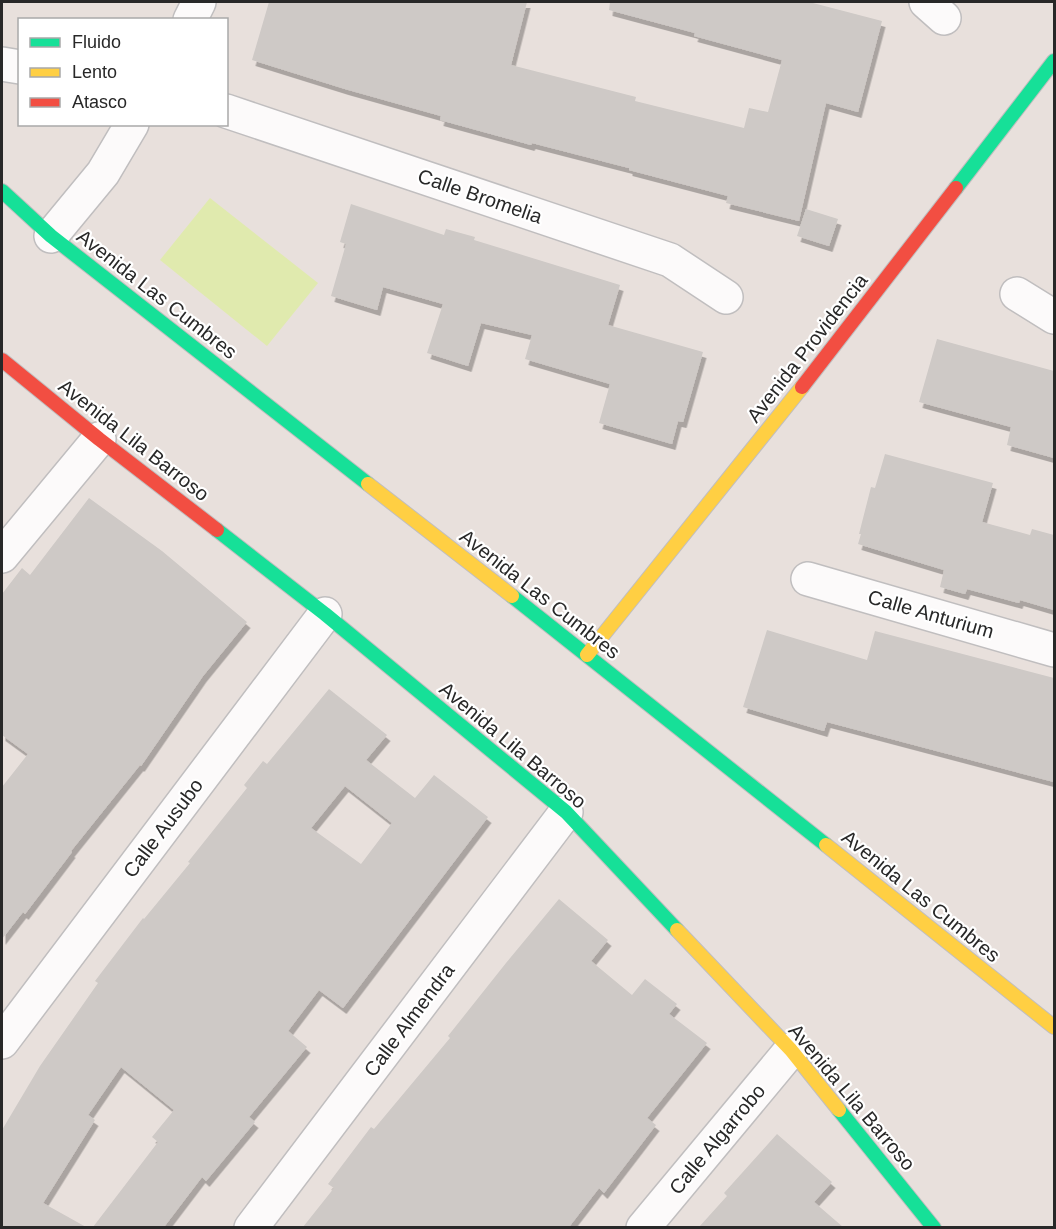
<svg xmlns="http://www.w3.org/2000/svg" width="1056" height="1229" font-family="Helvetica,sans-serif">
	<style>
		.pitch { fill: #e0eaae }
		.building { fill: #cec9c6; fill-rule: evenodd; filter: url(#shadow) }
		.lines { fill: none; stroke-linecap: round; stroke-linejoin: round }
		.street-casing { stroke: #c0bebf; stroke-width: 36 }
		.fast-casing { stroke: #c0bebf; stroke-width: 16 }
		.slow-casing { stroke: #c0bebf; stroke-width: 16 }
		.jam-casing { stroke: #c0bebf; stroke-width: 16 }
		.street { stroke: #fcfafa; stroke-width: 33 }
		.fast { stroke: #16e098; stroke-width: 14 }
		.slow { stroke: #ffcf43; stroke-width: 14 }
		.jam { stroke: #f24e42; stroke-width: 14 }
		.labels { text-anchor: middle; stroke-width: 4.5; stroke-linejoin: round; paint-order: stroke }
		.street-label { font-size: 20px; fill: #282828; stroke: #fff }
	</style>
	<defs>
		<filter id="shadow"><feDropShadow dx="3.5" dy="6" stdDeviation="0" flood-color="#0004"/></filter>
	</defs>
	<rect width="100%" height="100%" fill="#e8e0dc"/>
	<!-- pitch -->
	<polygon class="pitch" points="210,198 318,283 267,346 160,260"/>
	<!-- building -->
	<g class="building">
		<polygon points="269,2 527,2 511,65 636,97 635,101 744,128 749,108 768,112 782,60 694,36 695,33 609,10 610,2 809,2 882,21 858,112 826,103 799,221 726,203 728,196 629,170 629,168 532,143 531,145 440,120 441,116 345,89 252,60"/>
		<polygon points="351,204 444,235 446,229 475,237 474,240 620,285 608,325 703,352 683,422 678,421 672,444 599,423 610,384 525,359 532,335 481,323 468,366 427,353 443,304 383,287 377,310 331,296 346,244 340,242"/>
		<polygon points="806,209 838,219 829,246 797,236"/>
		<polygon points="937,339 1054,371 1054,458 1007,445 1011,427 919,402"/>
		<polygon points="885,454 993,483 982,522 1030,535 1032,529 1054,535 1054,610 1020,600 1019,603 967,589 965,594 940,587 944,570 858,544 861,534 859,534 871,487 875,488"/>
		<polygon points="89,498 162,551 247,622 203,676 141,766 140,765 71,851 72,852 25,914 23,912 2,939 2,787 28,754 2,735 2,594 22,568 30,575"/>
		<polygon points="767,630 867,660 875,631 1054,678 1054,782 827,722 824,731 743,707"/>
		<path d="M 329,689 L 387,735 L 366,760 L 415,798 L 434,775 L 488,817 L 343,1008 L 319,990 L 288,1031 L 307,1047 L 249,1117 L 255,1122 L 206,1181 L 202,1177 L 164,1227 L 93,1227 L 158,1142 L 152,1137 L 174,1110 L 121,1067 L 88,1115 L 95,1120 L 43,1203 L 86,1227 L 2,1227 L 2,1130 L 40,1066 L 98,983 L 95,981 L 143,918 L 144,919 L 190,863 L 188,862 L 247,788 L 244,785 L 263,761 L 267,764 ZM 345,786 L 392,823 L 361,864 L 311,828 Z"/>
		<polygon points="559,899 608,940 591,961 632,995 645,979 677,1004 669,1014 707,1043 647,1118 656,1125 604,1193 599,1188 569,1227 303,1227 334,1188 328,1184 371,1127 374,1129 450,1038 448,1036 506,963"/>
		<polygon points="777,1134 832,1182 814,1202 843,1227 699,1227 727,1196 724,1193"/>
	</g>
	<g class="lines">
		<defs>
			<g id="street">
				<polyline points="926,2 944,18"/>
				<polyline points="190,20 199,2"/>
				<polyline points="2,64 20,67"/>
				<polyline points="226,111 670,260 726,297"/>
				<polyline points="51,236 103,173 132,124"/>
				<polyline points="1017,294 1054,317"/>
				<polyline points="2,556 99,439"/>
				<polyline points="808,579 1054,650"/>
				<polyline points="2,1042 325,614"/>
				<polyline points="251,1228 566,812"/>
				<polyline points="643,1228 791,1050"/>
			</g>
			<g id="fast">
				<polyline points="956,188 1054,61"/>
				<polyline points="2,191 51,236 368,484"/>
				<polyline points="217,530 325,614 566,812 677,930"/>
				<polyline points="512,596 826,845"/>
				<polyline points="839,1110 934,1228"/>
			</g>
			<g id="slow">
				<polyline points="368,484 512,596"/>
				<polyline points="587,655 802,387"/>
				<polyline points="826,845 1054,1027"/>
				<polyline points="677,930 791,1050 839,1110"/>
			</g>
			<g id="jam">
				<polyline points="2,360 99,439 217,530"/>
				<polyline points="802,387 956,188"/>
			</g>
		</defs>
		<!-- street casing -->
		<use href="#street" class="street-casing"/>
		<!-- fast casing -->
		<use href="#fast" class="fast-casing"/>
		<!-- slow casing -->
		<use href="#slow" class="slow-casing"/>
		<!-- jam casing -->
		<use href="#jam" class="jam-casing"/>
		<!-- street -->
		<use href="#street" class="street"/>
		<!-- fast -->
		<use href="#fast" class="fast"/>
		<!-- slow -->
		<use href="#slow" class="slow"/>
		<!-- jam -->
		<use href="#jam" class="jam"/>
	</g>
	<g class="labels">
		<!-- street labels -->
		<g class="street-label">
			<text transform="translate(480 196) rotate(19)" y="7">Calle Bromelia</text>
			<text transform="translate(157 294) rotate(38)" y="7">Avenida Las Cumbres</text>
			<text transform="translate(807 348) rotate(-52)" y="7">Avenida Providencia</text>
			<text transform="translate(134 440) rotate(38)" y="7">Avenida Lila Barroso</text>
			<text transform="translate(540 594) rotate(38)" y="7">Avenida Las Cumbres</text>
			<text transform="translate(931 614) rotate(16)" y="7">Calle Anturium</text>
			<text transform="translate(513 745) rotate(40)" y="7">Avenida Lila Barroso</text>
			<text transform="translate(163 828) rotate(-53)" y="7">Calle Ausubo</text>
			<text transform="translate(921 896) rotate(39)" y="7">Avenida Las Cumbres</text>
			<text transform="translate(409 1020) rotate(-53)" y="7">Calle Almendra</text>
			<text transform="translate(852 1097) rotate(50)" y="7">Avenida Lila Barroso</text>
			<text transform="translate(717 1139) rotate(-50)" y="7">Calle Algarrobo</text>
		</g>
	</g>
	<!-- border -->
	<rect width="1056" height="1229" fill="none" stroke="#282828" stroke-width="6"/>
	<!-- legend -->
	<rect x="18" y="18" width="210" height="108" fill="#ffffff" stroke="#a9a9a9" stroke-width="1.5"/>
	<rect x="30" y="38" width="30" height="9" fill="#16e098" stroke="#a9a9a9" stroke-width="1.5"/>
	<text x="72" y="48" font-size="18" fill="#282828">Fluido</text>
	<rect x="30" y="68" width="30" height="9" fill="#ffcf43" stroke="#a9a9a9" stroke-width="1.5"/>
	<text x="72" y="78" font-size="18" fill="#282828">Lento</text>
	<rect x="30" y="98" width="30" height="9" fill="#f24e42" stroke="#a9a9a9" stroke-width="1.5"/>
	<text x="72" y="108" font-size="18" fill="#282828">Atasco</text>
</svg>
